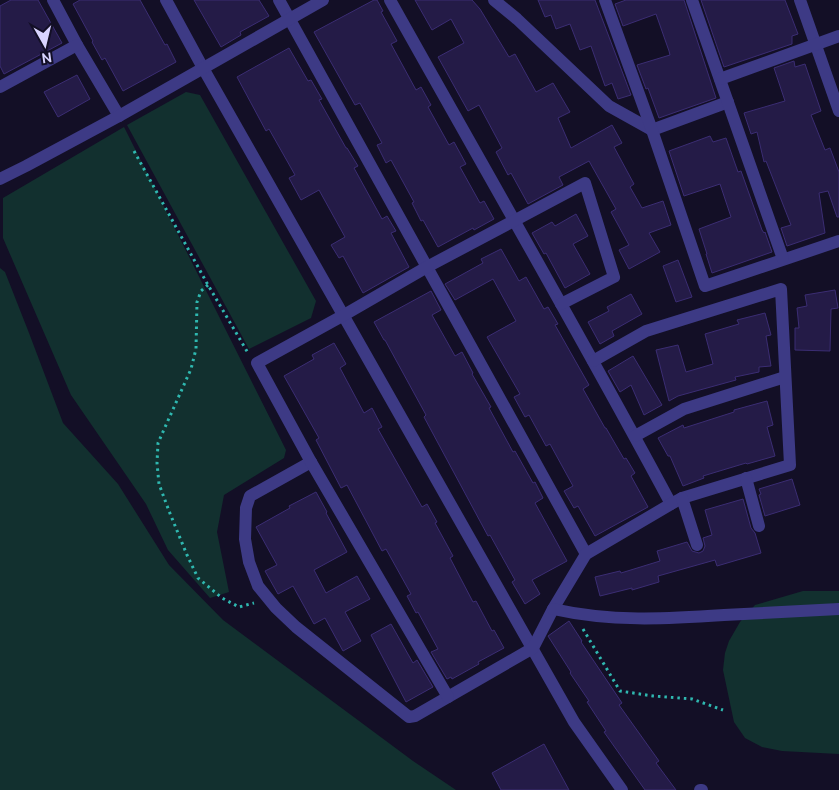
<svg xmlns="http://www.w3.org/2000/svg" width="839" height="790" font-family="Ubuntu,sans-serif">
	<style>
		.green { fill: #12302f }
		.building { fill: #241b47; stroke: #3b2d73 }
		.lines { fill: none; stroke-linecap: round; stroke-linejoin: round }
		.path { stroke: #2fb8b0; stroke-width: 3; stroke-dasharray: 2.5 4; stroke-linecap: butt }
		.minor { stroke: #3d3a85; stroke-width: 12 }
	</style>
	<rect width="100%" height="100%" fill="#130f26"/>
	<!-- green -->
	<g class="green">
		<polygon points="186,92 200,95 316,301 311,318 249,349 127,125"/>
		<polygon points="124,127 286,450 284,458 224,495 217,532 229,592 210,598 168,550 146,504 71,395 3,238 3,198"/>
		<polygon points="0,268 5,272 29,333 63,423 118,484 169,565 223,620 413,761 456,790 0,790"/>
		<polygon points="803,591 839,591 839,754 782,751 762,747 745,738 734,722 723,670 725,653 729,641 740,622 755,605"/>
	</g>
	<!-- building -->
	<g class="building">
		<polygon points="11,0 38,0 62,43 4,74 0,66 0,6"/>
		<polygon points="80,0 140,0 165,45 167,44 176,62 123,91 105,58 102,60 92,42 93,41 73,4"/>
		<polygon points="194,0 259,0 269,16 240,32 241,35 221,47"/>
		<polygon points="374,0 377,0 383,11 381,12 397,41 391,44 416,90 421,87 431,105 428,107 449,145 454,142 466,164 460,167 480,203 484,201 494,219 474,230 473,228 438,247 423,220 421,221 412,203 414,202 391,160 386,163 377,145 382,143 360,103 355,105 314,32"/>
		<polygon points="415,0 472,0 480,9 509,57 515,54 536,92 553,83 570,112 558,118 571,148 612,125 622,143 614,147 634,184 630,187 642,208 663,201 671,225 649,233 660,252 629,269 619,250 629,245 611,212 616,209 589,161 559,177 563,185 528,204 511,173 508,175 496,152 502,148 479,105 468,111 438,57 464,43 451,19 432,30"/>
		<polygon points="538,0 595,0 631,95 618,99 612,83 605,86 591,46 580,50 570,24 556,29 551,15 545,17"/>
		<polygon points="626,0 684,0 716,98 659,118 648,88 646,89 637,65 670,55 669,51 656,14 623,26 615,4"/>
		<polygon points="701,0 785,0 798,34 792,36 792,44 724,67"/>
		<polygon points="289,48 308,81 311,80 322,99 319,100 346,148 347,148 358,166 354,168 382,219 387,216 396,231 391,233 409,267 363,293 343,256 339,258 331,245 345,237 319,190 301,200 289,178 295,175 269,129 266,131 237,77"/>
		<polygon points="794,61 795,67 805,64 821,111 811,115 825,150 830,148 839,172 839,217 837,217 828,191 819,193 825,233 787,246 781,228 791,225 766,161 764,162 757,132 751,134 744,113 785,101 774,68"/>
		<polygon points="77,75 90,99 58,117 44,92"/>
		<polygon points="710,136 713,142 726,138 738,172 741,171 762,230 764,233 765,232 772,252 712,273 706,254 707,254 699,229 731,217 720,184 684,196 669,151"/>
		<polygon points="576,214 588,236 573,244 590,274 565,288 546,253 544,254 532,233 552,222 555,226"/>
		<polygon points="501,249 519,281 526,277 544,309 548,307 558,324 555,325 589,385 583,389 605,428 606,428 624,459 626,458 635,473 631,476 648,507 595,536 578,506 574,508 564,491 573,486 550,444 546,446 529,415 525,417 514,397 520,394 487,337 516,321 493,279 455,300 445,284 483,263 481,259"/>
		<polygon points="678,260 692,297 676,302 663,266"/>
		<polygon points="835,290 838,308 831,309 830,351 795,350 795,328 799,328 797,308 807,306 805,295"/>
		<polygon points="431,291 441,310 432,315 455,356 462,352 473,373 472,374 491,407 489,408 513,452 515,451 533,483 535,482 543,498 535,503 567,561 532,580 540,594 525,604 512,582 515,580 490,535 488,536 424,417 426,415 385,340 384,340 374,322"/>
		<polygon points="631,294 642,314 612,331 614,336 600,344 588,322 609,311 607,307"/>
		<polygon points="765,313 771,335 766,336 771,366 759,367 759,372 735,377 736,380 678,396 669,401 656,350 678,345 686,372 713,364 705,334 739,324 737,320"/>
		<polygon points="334,343 346,364 340,368 364,413 372,408 382,427 378,429 422,507 427,504 437,522 435,523 453,556 450,558 473,602 476,601 492,631 494,630 504,648 478,662 479,664 452,679 451,677 447,679 431,652 438,649 418,612 416,613 407,596 411,594 386,549 382,551 347,485 341,488 316,440 319,438 284,376 314,359 312,355"/>
		<polygon points="633,356 662,405 644,415 631,385 620,392 608,371"/>
		<polygon points="767,401 773,425 767,427 775,456 747,464 746,463 703,476 704,478 683,486 670,456 668,456 658,438 683,425 684,428 734,412 734,410"/>
		<polygon points="792,479 800,505 765,516 759,495 761,494 759,489"/>
		<polygon points="316,492 327,512 326,513 347,552 314,570 326,593 357,576 370,599 345,612 361,641 343,651 325,618 314,624 293,586 278,594 265,571 277,565 256,527 290,508 289,506"/>
		<polygon points="743,499 751,528 755,533 761,553 717,566 715,560 658,576 659,582 632,590 632,588 600,596 595,577 620,571 621,573 660,561 657,551 687,542 692,551 699,553 703,551 705,546 703,538 712,535 705,510"/>
		<polygon points="569,621 582,641 581,642 622,703 619,705 659,761 656,763 676,790 645,790 604,732 606,731 587,702 589,701 570,673 571,672 548,636"/>
		<polygon points="391,624 413,663 417,660 433,687 406,702 371,635"/>
		<polygon points="544,744 569,790 501,790 492,773"/>
	</g>
	<g class="lines">
		<!-- path -->
		<g class="path">
			<polyline points="134,151 208,285 248,353"/>
			<polyline points="208,285 201,291 197,302 196,349 191,369 158,443 157,463 159,484 169,511 187,555 198,578 222,598 239,607 254,603"/>
			<polyline points="583,629 620,691 653,696 692,699 723,710"/>
		</g>
		<!-- minor -->
		<g class="minor">
			<polyline points="53,0 77,45 119,116"/>
			<polyline points="166,0 203,68 574,722 622,790"/>
			<polyline points="279,0 586,554"/>
			<path d="M 390,0 C 484,168 580,334 671,504"/>
			<polyline points="494,0 517,19 609,106 652,130 728,102"/>
			<polyline points="605,0 652,130 705,286 839,241"/>
			<polyline points="692,0 783,259"/>
			<polyline points="800,0 839,111"/>
			<polyline points="720,79 839,36"/>
			<polyline points="0,87 77,45"/>
			<polyline points="0,179 26,166 119,116 323,0"/>
			<polyline points="635,436 684,409 785,377"/>
			<polyline points="311,462 250,496 246,508 245,539 249,562 258,586 276,608 296,627 409,717 415,716 533,648 553,609 586,554 671,504 682,498 790,465 781,289 646,331 593,361"/>
			<polyline points="746,478 759,526"/>
			<polyline points="682,498 697,545"/>
			<path d="M 553,609 C 611,622 665,619 724,615 C 762,613 801,611 839,609"/>
			<polyline points="448,697 311,462 257,363 344,315 427,267 585,183 614,277 561,304"/>
			<polyline points="700,790 702,790"/>
		</g>
	</g>
	<!-- north arrow -->
	<g transform="translate(45 45) rotate(172)" stroke="#130f26" stroke-width="4" paint-order="stroke">
	<path d="M0-4L9 19L0 12L-9 19Z" fill="#d9d4ff"/>
	<text y="-8" font-size="14" font-weight="bold" text-anchor="middle" fill="#d9d4ff">N</text>
	</g>
</svg>
